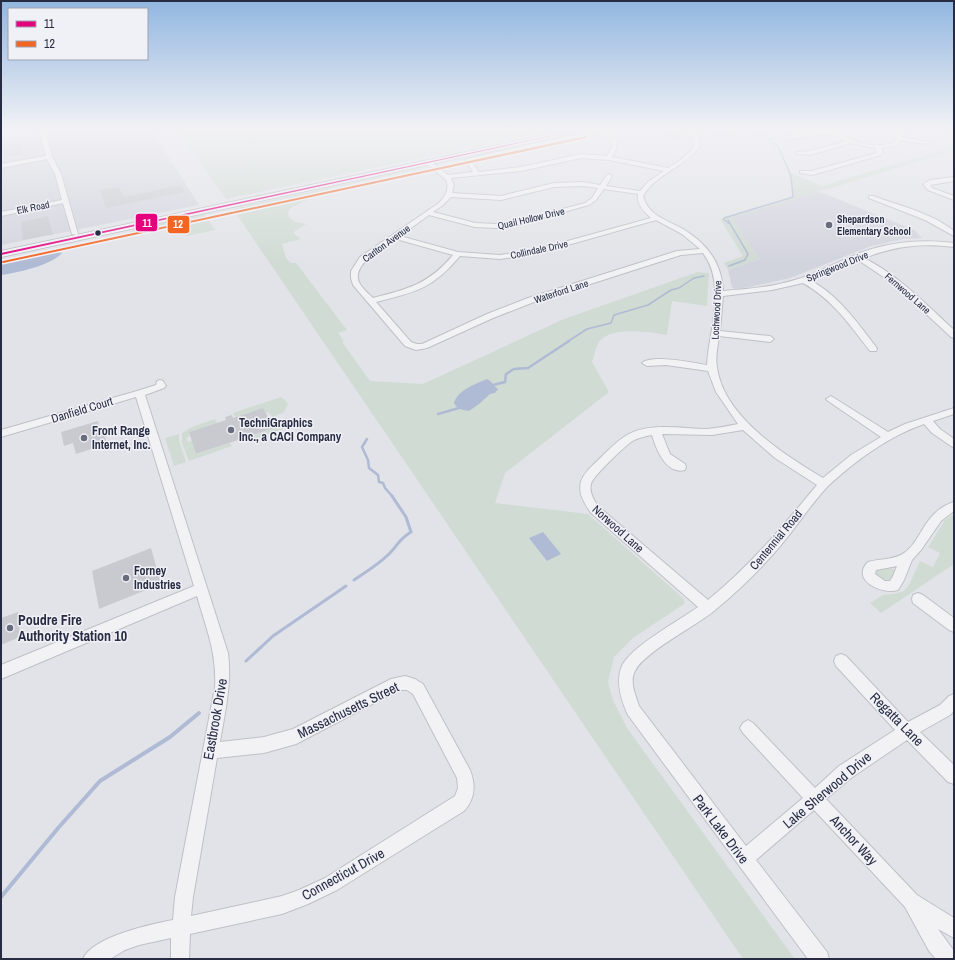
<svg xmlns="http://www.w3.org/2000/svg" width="955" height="960" viewBox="0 0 955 960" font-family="'Archivo Narrow',sans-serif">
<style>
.built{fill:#d2d4dd}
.green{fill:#d0dbd3}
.water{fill:#afbad4}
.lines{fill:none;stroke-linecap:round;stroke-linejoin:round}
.stream-far3{stroke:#afbad4;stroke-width:1.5}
.stream-far2{stroke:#afbad4;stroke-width:2.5}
.stream-far1{stroke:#afbad4;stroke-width:3}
.stream{stroke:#afbad4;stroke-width:4}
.building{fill:#c9cad0}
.street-casing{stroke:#bfc0c6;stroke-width:2}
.primary-casing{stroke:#bec0c6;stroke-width:2}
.street{fill:#f2f2f4;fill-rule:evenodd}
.primary{fill:#f6f6f7;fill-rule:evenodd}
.bus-1-casing{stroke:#f0f1f7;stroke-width:3}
.bus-2-casing{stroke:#f0f1f7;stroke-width:3}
.bus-1{fill:#e5007d;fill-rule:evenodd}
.bus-2{fill:#f26522;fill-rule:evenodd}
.poi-dot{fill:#696c7c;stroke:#f0f1f7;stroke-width:1.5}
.bus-dot{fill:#282c42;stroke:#f0f1f7;stroke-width:1.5}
.labels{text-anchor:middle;stroke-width:3;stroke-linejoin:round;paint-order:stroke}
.far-street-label{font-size:10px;fill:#282c42;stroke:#f0f1f7}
.far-poi-label{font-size:10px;font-weight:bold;fill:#282c42;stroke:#f0f1f7;text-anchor:start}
.street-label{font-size:12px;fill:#282c42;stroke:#f0f1f7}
.poi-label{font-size:12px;font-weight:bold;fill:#282c42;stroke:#f0f1f7;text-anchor:start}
.near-poi-label{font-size:14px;font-weight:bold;fill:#282c42;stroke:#f0f1f7;text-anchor:start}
.near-street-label{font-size:14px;fill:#282c42;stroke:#f0f1f7}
.line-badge{stroke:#f0f1f7;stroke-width:1.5}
.badge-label{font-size:11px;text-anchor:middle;font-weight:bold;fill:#fff}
</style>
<rect width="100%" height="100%" fill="#e2e3e8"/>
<!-- built -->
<path class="built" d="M77 129H151L199 205 1 245V141Z
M818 191 914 230 922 238 903 239 871 246 790 278 750 287 735 289 732 287 728 270 759 259 731 218Z"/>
<!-- green -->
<path class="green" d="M176 129H561L226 199Z
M954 146V151L732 218 759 259 728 270 724 263 743 256 720 219 793 197 788 171 822 186Z
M425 166 430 167 329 189 291 208 288 212C288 221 298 223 306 224L294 232V234L301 239 282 244 286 258 291 263H296L347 330 338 333 344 341 342 342 370 381 423 384 564 319 698 272 709 273 707 306 672 301 667 335C650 332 612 326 600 341 596 346 594 356 592 362L609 392 505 473 495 503 588 514 684 599V604L633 638 614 657 608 682 613 700 627 728 795 959H743L233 209Z
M201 214 206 216 215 230 186 236 183 231H172L165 229 125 236 135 229Z
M281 397 285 400 288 404 284 412 273 417 268 412 266 413 263 408 235 417 233 413Z
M285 418 292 419 299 423 254 439 252 436 273 429 270 422Z
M215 419 217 423 189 432 190 436 186 438 188 442 192 441 197 454 230 443 232 446 189 461 182 443V433L192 427Z
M179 434V441L186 462 174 466 165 438Z
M954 514V564L881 613 870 603 883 595 894 594 904 591 909 585 920 561 933 567 940 553 928 547 945 520Z
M890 567 896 571 889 581 886 582 875 575 876 572 878 570Z"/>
<!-- water -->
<path class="water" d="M54 251 62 253C52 265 17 273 1 275V263Z
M487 379C492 381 493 386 498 389L495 393 490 394 479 404 469 411C462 410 457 409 454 403 458 390 475 384 487 379Z
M543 532 561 554 547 561 529 538Z"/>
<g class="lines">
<!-- stream-far3 -->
<path class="stream-far3" d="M767 139 776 138
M728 220 748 254 745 260 729 266
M730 224 724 220V218L793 197 791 176 778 146 751 129
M567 342 587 329 611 323 614 315 648 305 671 290 679 288 694 278 704 276"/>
<!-- stream-far2 -->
<path class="stream-far2" d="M493 385 505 382 506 374 514 369 528 368 569 341
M438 414 459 408
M367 439 362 447 368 460 369 468 378 475 379 482 383 483 385 488 393 497"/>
<!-- stream-far1 -->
<path class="stream-far1" d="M354 580C366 572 379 564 389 554 399 544 398 540 411 532L406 517 392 496
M246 661 273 636 346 586"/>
<!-- stream -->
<path class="stream" d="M1 897 59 827 100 781 170 737 199 713"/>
</g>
<!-- building -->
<path class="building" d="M711 129H728L736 135 719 136Z
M669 132H680L683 139H671Z
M20 143 23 154 4 157 2 146Z
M181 185 185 192 106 208 100 190 119 187 124 197Z
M48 216 53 235H48L23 240 21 222Z
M263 408 274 428 196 454 189 432 226 420 225 417 232 415 233 418Z
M98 421 100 429 103 428 107 444 76 454 73 443 64 446 61 432Z
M151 548 161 584 99 609 92 571Z
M18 612 20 637 1 645V618Z"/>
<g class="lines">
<!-- street casing -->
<g class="street-casing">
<path id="street" d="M39 129H45L52 157 61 174 78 234 77 235 72 234 63 203 1 216V212L62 200 55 174 47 159 1 168V164L46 156Z
M600 129C617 136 622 141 612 157L668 168 682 159 694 147 693 138 685 129H690L699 138 700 147C684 167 656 174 643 196 648 215 666 220 681 228 706 242 722 263 723 291 748 289 774 287 798 279 818 273 836 263 855 255 887 242 920 239 954 243V247C920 243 896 246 864 258 899 276 926 304 954 330V338L951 337 894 284 858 260 810 280C839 296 857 322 876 347L877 349 876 351H870C850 325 832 299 803 283L772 290 723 296 720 331 770 336 774 339 770 342 719 336C718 346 715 357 717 367 723 416 784 455 823 478L851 455 881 437 828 401 826 399 831 396 888 432 905 424 954 408V414L933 421 940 429 954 439V448L932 433 924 424C889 436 855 461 828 486 811 504 797 526 781 545 761 569 738 591 714 611 696 626 644 652 635 671 629 682 636 696 639 706L746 846 803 798 743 733 740 728 743 723 748 720 753 723 815 788 839 766 895 730 836 666 834 661 836 656 841 654 846 656 908 722 940 705 949 696 954 694V711L950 715 920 732 954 765V784L948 782 907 740 851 778 826 799 917 895 954 918V938L938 929 954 951V959H936L929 951 905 907 814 810 756 860 827 952 829 959H808L628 715C621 700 616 684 621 668 628 648 680 620 698 607L591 513C577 493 575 481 594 464 604 455 613 444 624 437 647 421 681 429 707 429 718 428 728 426 738 424L716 392 708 371 666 365 647 366 642 363C652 354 694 363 707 365 709 330 727 285 703 253L681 255 534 302 493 318 427 348 416 350 405 346 353 285 351 278V271L360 257 439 203C445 196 450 190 446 180L426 163V161H430L448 175 473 172 465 160 466 159ZM599 133C612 140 616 142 607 156L581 154 521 167 479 172 471 161ZM581 158 609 160 664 171 648 182 640 191 606 186 612 176 609 174 607 175 600 185 583 182 554 183 501 196 452 193 454 185 451 178 521 171ZM583 186 598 188 592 198 585 203 510 223 496 224 475 223 433 212 443 205 451 197 501 200 554 187ZM604 189 638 194C636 204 644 212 651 218L535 250 500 255 458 252 400 236 429 215 475 227 496 228 510 227 589 205 596 200ZM656 220 682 234 700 249 677 251 528 298 487 314 422 344H417L411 342 376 302C416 292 432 289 460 256L500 259 536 254ZM396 239 453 255C429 284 408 289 373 298 369 294 363 289 360 284 349 265 383 248 396 239ZM743 430 775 458 817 485C783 526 750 566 708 600L599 507C594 501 589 493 591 484 592 477 624 447 631 442 637 438 645 436 652 435 656 449 666 475 685 470L686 467 685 464 670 454 662 434 712 435Z
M834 129H838L839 132C853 143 874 149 893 143L901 129H906L901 137 929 142 926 144 900 140 897 145 881 148 883 152 881 155 812 175 800 173V171H812L877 153 875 148 851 143 810 155 797 154V152L810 151 846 141C842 139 837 134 833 134 819 132 791 143 780 137L818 130H833Z
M949 129H954V131H951Z
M954 177V181L930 185 932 188 954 196V200L928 190 923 184 930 180Z
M869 196H873C900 206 932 213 954 231V236L925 220 869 198Z
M160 380 163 381 166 386 164 388 145 395 228 653C232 683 225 712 220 742L264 737 293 729 391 679 405 676 415 679 423 684 470 770C476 785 475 799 464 811L337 890 308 904 282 914 190 934 189 959H171V938L139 945 125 950 110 959H83C92 937 151 924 173 920L175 897 215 687C217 653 206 628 197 596L1 679V665L194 586 136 397 1 437V430L137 391 156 385 157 381ZM399 690H407L413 694 457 778 458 788 455 796 325 878 299 890 282 896 191 916 193 897 217 758 264 753 296 744Z
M954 502V511L941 521 921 550 912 560 904 580 898 590C882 595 850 580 868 562 878 559 891 560 901 555 922 544 922 512 954 502ZM897 566 893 576 890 581H885L875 574 876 570Z
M918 593 923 595 954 618V632L949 630 913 603 912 599 913 595Z"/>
</g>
<!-- primary casing -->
<g class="primary-casing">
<path id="primary" d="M574 129H588L584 131 1 257V251Z"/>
</g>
<!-- street -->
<use href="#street" class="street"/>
<!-- primary -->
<use href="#primary" class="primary"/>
<!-- bus-1 casing -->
<g class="bus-1-casing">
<path id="bus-1" d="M582 129H585L1 255V253Z"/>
</g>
<!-- bus-2 casing -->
<g class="bus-2-casing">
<path id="bus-2" d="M586 136 587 138 3 263 1 262 3 261Z"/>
</g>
<!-- bus-1 -->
<use href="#bus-1" class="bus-1"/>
<!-- bus-2 -->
<use href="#bus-2" class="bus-2"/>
</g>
<!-- sky -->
<linearGradient id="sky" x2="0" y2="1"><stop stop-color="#91b6e0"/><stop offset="0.49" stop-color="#f2f2f5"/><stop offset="1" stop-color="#f2f2f5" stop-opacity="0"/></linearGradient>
<rect width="955" height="263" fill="url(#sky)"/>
<!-- markers -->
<g class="poi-dot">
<circle cx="829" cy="225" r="4"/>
<circle cx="231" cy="430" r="4"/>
<circle cx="84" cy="438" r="4"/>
<circle cx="126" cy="578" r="4"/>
<circle cx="10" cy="628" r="4"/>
</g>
<circle class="bus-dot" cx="98" cy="233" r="3.5"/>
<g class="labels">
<!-- far-street labels -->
<g class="far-street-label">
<text transform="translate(33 207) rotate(-11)" y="4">Elk Road</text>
<text transform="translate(531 218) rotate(-13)" y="4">Quail Hollow Drive</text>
<text transform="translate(386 243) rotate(-36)" y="4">Carlton Avenue</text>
<text transform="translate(539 249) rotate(-12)" y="4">Collindale Drive</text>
<text transform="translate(837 266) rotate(-22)" y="4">Springwood Drive</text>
<text transform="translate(561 291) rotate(-18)" y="4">Waterford Lane</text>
<text transform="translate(908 293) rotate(41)" y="4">Fernwood Lane</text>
<text transform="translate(716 310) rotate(-87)" y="4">Lochwood Drive</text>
</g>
<!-- far-poi labels -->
<g class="far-poi-label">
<text x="837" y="223">Shepardson<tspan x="837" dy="12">Elementary School</tspan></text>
</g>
<!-- street labels -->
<g class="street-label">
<text transform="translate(82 410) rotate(-17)" y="4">Danfield Court</text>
<text transform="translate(618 529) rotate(42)" y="4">Norwood Lane</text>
<text transform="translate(776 540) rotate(-50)" y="4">Centennial Road</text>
</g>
<!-- poi labels -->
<g class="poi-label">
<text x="239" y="427">TechniGraphics<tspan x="239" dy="14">Inc., a CACI Company</tspan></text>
<text x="92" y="435">Front Range<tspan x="92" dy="14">Internet, Inc.</tspan></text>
<text x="134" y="575">Forney<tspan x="134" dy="14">Industries</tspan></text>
</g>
<!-- near-poi labels -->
<g class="near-poi-label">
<text x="18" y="625">Poudre Fire<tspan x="18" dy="16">Authority Station 10</tspan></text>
</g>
<!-- near-street labels -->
<g class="near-street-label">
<text transform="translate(348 710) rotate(-26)" y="5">Massachusetts Street</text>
<text transform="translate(215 719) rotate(-80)" y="5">Eastbrook Drive</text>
<text transform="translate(897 719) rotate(45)" y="5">Regatta Lane</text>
<text transform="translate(827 790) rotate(-40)" y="5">Lake Sherwood Drive</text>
<text transform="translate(721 829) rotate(53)" y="5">Park Lake Drive</text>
<text transform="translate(854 840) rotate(47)" y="5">Anchor Way</text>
<text transform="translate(343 874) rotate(-29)" y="5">Connecticut Drive</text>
</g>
</g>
<g class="line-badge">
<rect x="135" y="213" width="23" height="19" rx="4" fill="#e5007d"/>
<rect x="167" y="215" width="23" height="19" rx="4" fill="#f26522"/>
</g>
<g class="badge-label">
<text x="147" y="227">11</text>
<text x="178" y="228">12</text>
</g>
<!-- border -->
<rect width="955" height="960" fill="none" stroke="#282c42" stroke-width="4"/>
<!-- legend -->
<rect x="8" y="8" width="140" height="52" fill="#f0f1f7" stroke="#a0a2af"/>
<rect x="16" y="21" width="20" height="6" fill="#e5007d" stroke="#a0a2af"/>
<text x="44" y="28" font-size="12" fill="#282c42">11</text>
<rect x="16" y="41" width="20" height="6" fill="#f26522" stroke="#a0a2af"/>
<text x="44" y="48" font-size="12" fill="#282c42">12</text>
</svg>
